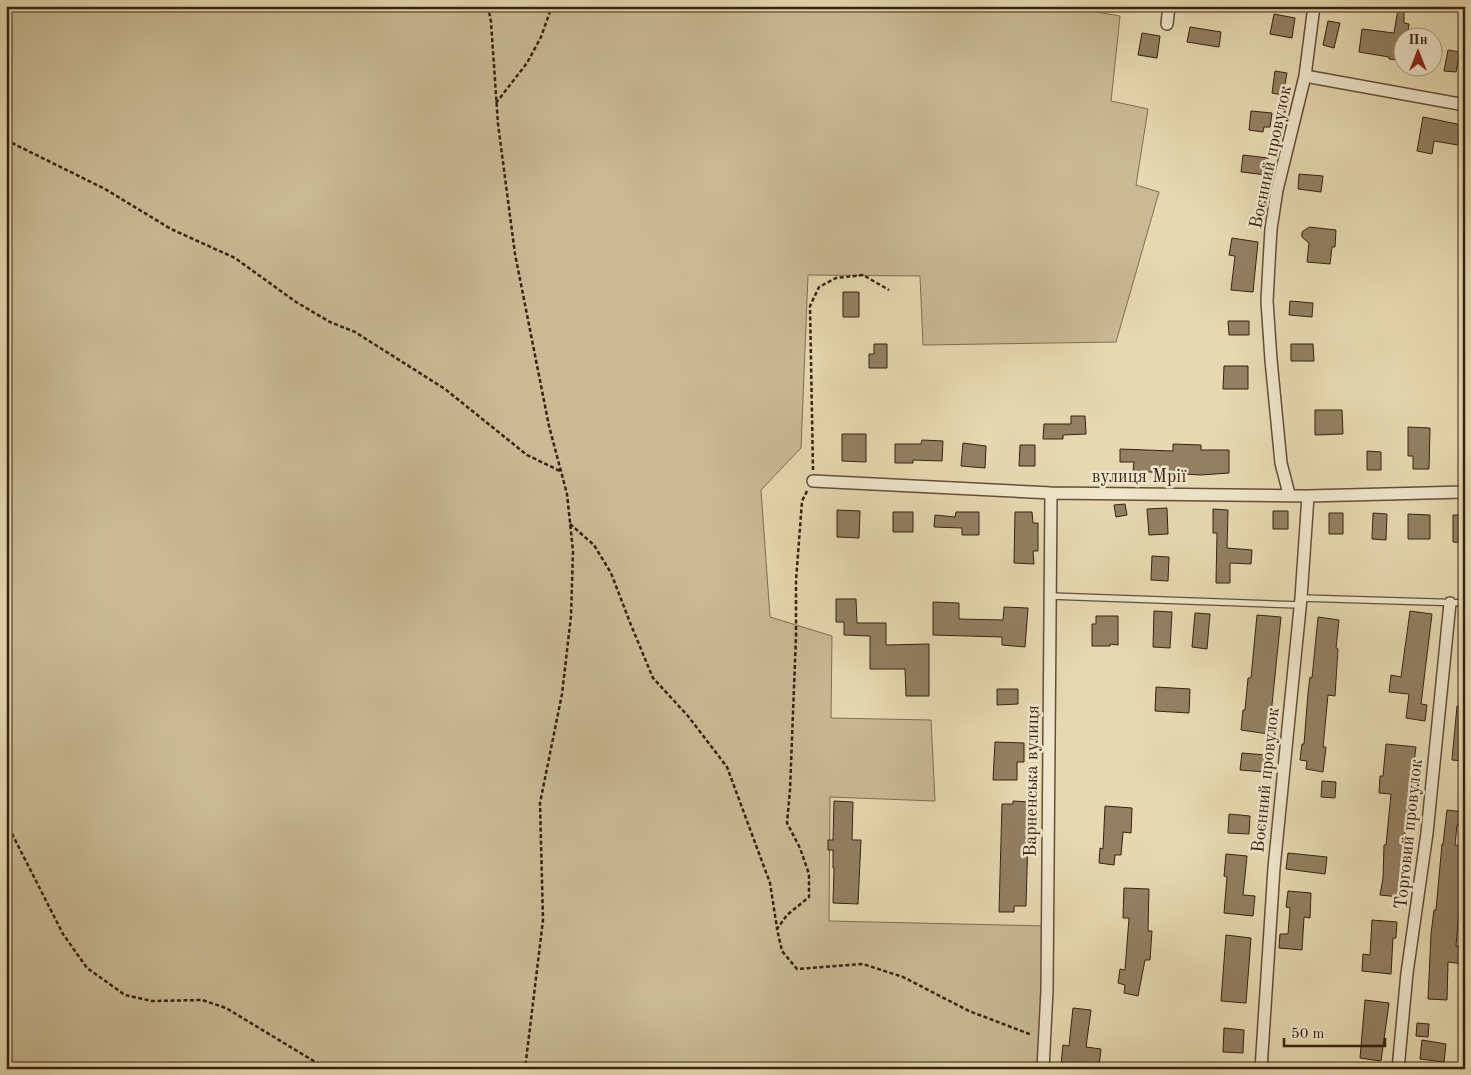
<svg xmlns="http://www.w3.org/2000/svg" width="1471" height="1075" viewBox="0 0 1471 1075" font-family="'Old Standard TT',serif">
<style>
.green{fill:#c9ba95;stroke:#816d52}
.building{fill:#938063;stroke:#39200f}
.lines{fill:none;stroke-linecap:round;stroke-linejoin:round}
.service-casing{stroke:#644e38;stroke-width:8}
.minor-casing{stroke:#644e38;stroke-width:14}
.path{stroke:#39200f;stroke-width:2.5;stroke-dasharray:4 2.5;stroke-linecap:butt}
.service{stroke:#efe6cc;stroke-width:5.5}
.minor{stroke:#efe6cc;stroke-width:11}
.labels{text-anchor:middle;stroke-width:5;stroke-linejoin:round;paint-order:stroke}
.street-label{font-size:18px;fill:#39200f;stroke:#efe6cc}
</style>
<rect width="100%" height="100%" fill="#e6d9b1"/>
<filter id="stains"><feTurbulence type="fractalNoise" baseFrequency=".004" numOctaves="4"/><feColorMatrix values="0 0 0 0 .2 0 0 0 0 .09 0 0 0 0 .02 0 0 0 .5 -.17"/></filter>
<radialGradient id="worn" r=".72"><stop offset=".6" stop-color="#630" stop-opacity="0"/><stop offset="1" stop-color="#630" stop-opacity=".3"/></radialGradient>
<!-- green -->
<path class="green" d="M6 6H1062L1120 16 1111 101 1148 109 1136 185 1159 192 1116 342 923 345 920 276 808 275 801 448 761 490 770 617 832 636 831 718 931 720 935 801 830 797 829 921 1047 926 1043 1069H6Z"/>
<!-- building -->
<path class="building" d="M1398 9 1404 10V23L1409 24 1407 38H1404V61L1389 59V57L1359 52 1362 29 1394 33Z
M1274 14 1295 18 1292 38 1270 34Z
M1328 21 1340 23 1334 48 1323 45Z
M1190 27 1221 32 1219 47 1187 42Z
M1142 33 1160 36 1157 58 1138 55Z
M1448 50 1460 52 1456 72 1444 71Z
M1275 71 1287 73 1283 95 1272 93Z
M1251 111 1272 113 1270 127H1264L1263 132 1249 130Z
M1423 117 1462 125 1458 145 1434 141 1432 154 1417 151Z
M1243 155 1268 158 1267 175 1241 172Z
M1299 174 1323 176 1321 192 1298 189Z
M1309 227 1336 230 1335 247H1332L1330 264 1307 262 1309 243 1302 237V232Z
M1232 238 1258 242 1253 292 1231 290 1235 256 1229 255Z
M843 292H859V317H843Z
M1290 301 1313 303 1312 317 1289 315Z
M1228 321H1249V335H1229Z
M874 344H887V368H869V354H874Z
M1291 344H1313L1314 361H1291Z
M1224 366H1248V389H1223Z
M1315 410H1342L1343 434 1315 435Z
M1071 416H1085L1086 434 1063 435V439H1043L1044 424H1071Z
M1408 427 1430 428 1429 469H1413V456H1408Z
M842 434H866V462L842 461Z
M922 440 943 441 942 461 913 460V463H895V444H921Z
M963 443 986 446 985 468 961 466Z
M1173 444 1201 445V450H1229V473L1201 475 1133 471 1134 462H1120V449L1173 451Z
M1020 445H1035V466H1019Z
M1367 451 1381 452V470H1367Z
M1125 504 1127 515 1116 517 1114 505Z
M1167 508 1168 534 1149 535 1147 509Z
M1213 509 1228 510 1227 548 1252 550 1251 564 1230 563V583H1216L1217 533H1213Z
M837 510 860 511 859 538 837 537Z
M1273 511H1288V529H1273Z
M893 512H913V532H893Z
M956 512H979V535H962V528L934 527 935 515 955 517Z
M1015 512H1032L1033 523H1038V551H1033L1034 564 1014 563Z
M1329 513H1343V534H1329Z
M1373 513 1387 514 1386 540 1372 539Z
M1408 514 1430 515V539H1408Z
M1453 515H1465V543L1453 542Z
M1152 556 1169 557 1168 581 1151 580Z
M836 599H856L857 623H886V645L929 644V696H906L905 669H870V636L844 635V622H836Z
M933 602 959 603V619L1003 620 1004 607 1028 608 1025 647 1002 645V637L933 635Z
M1154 611 1172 612 1170 648 1153 647Z
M1410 611 1432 614 1421 704 1427 705 1425 721 1406 718 1409 694 1389 692 1391 675 1401 677Z
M1195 613 1210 614 1207 649 1192 647Z
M1257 615 1281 617 1269 734 1241 730 1243 710H1245L1248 678H1251Z
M1096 616H1118V645L1110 644V646H1092V624H1096Z
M1318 617 1339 620 1336 648 1338 649 1335 696 1328 695 1323 747H1326L1323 772 1306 769 1307 761 1300 760 1302 744H1304L1308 693 1310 677 1312 678Z
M1156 687 1190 689 1189 713 1155 711Z
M997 689H1018V704L997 705Z
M1457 706 1465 707V761L1452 760Z
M995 742 1024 743V762H1017V780H993Z
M1386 744 1416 747 1414 762 1413 761 1411 795H1410L1405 829 1404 867 1400 897 1380 895 1383 878 1384 845H1386L1391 794 1379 793 1380 776H1383Z
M1242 753 1266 755 1265 772 1240 770Z
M1322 781 1336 782 1335 798 1321 797Z
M834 801 853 802 852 840H861L858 904 833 903 834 868H833V850H828V840H833Z
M1013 801 1029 802 1026 906H1014V912H999L1002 804H1013Z
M1105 806 1132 808 1131 833 1123 832 1121 855H1115L1114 865 1099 863 1100 848 1103 849Z
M1447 810 1464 812 1463 826 1457 825 1455 845 1465 846 1456 946 1465 947V964L1448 962 1447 1000 1428 999 1431 934 1434 910H1436L1442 844H1443Z
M1229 814 1250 816 1249 834 1228 833Z
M1288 853 1327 857 1325 874 1286 869Z
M1226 854 1247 856 1243 895 1255 896 1253 916 1224 913 1227 877 1224 876Z
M1124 888 1149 889 1148 931H1152L1150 960H1145L1138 996 1124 993 1125 985 1118 983 1120 969 1125 970 1129 918H1123Z
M1288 891 1311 893 1310 918 1304 917 1302 950 1279 948 1280 934H1288L1290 908 1286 907Z
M1372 920 1397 922 1396 938H1393L1391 974 1362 971 1363 954 1370 955Z
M1226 935 1251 938 1246 1003 1221 1001Z
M1365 1000 1389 1003 1381 1061 1360 1058Z
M1073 1008 1091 1010 1086 1047 1101 1049 1099 1067 1061 1064 1063 1045 1069 1046Z
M1417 1023 1429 1024 1428 1037 1416 1036Z
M1224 1028 1244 1030 1243 1053 1223 1052Z
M1422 1040 1446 1044 1444 1062 1420 1059Z"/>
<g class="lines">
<!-- service casing -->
<g class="service-casing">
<path id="service" d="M1050 596 1300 605
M1301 598 1465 603"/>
</g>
<!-- minor casing -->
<g class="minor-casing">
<path id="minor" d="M1167 24 1169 6
M1305 76 1465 105
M813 481 1051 493 1308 496 1465 492
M1289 494 1281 463 1271 360 1267 301 1269 263 1271 229 1277 190 1305 76 1314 6
M1043 1069 1047 990 1051 493
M1261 1069 1274 868 1301 598 1308 496
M1398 1069 1407 973 1427 833 1450 603"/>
</g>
<!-- path -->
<path class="path" d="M488 6 491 22 498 124 515 254 549 426 567 494 573 551 571 616 562 694 540 803 543 920 525 1069
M496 103 527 63 541 37 552 6
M6 140 105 189 171 229 235 258 296 302 330 322 355 332 445 389 527 455 560 471
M813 470 810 306 819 287 836 278 863 275 889 290
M807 491 802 501 796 581V636L790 790 787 823 800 848 809 874V897L787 915 777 929 782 951 797 969 863 964 903 977 969 1011 1032 1035
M570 524 594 545 611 573 631 625 653 678 688 716 727 767 770 883 777 928
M6 822 63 934 87 968 125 995 152 1001 202 1000 226 1008 327 1069"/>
<!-- service -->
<use href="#service" class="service"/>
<!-- minor -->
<use href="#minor" class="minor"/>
</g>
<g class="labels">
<!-- street labels -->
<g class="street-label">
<text transform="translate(1270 157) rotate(-78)" y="6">Воєнний провулок</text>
<text x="1139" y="482">вулиця Мрії</text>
<text transform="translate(1265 780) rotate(-84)" y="6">Воєнний провулок</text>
<text transform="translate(1031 781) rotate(-89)" y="6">Варненська вулиця</text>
<text transform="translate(1408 834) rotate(-84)" y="6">Торговий провулок</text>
</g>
</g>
<!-- margin -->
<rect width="1471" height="1075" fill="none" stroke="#e6d9b1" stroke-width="25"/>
<rect x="8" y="8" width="1456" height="1060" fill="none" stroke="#39200f" stroke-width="2.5"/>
<rect x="12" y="12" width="1446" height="1050" fill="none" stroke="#39200f"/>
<!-- north arrow -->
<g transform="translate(1418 52)"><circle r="24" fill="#efe6cc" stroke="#a69780"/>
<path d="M0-4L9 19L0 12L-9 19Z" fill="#8f2418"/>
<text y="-8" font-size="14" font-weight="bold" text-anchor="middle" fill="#39200f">Пн</text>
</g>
<!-- scale -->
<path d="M1284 1038v8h101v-8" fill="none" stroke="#39200f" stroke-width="2.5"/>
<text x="1291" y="1038" font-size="15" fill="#39200f" stroke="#efe6cc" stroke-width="4" paint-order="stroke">50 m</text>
<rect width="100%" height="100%" filter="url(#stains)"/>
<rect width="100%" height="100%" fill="url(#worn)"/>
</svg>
